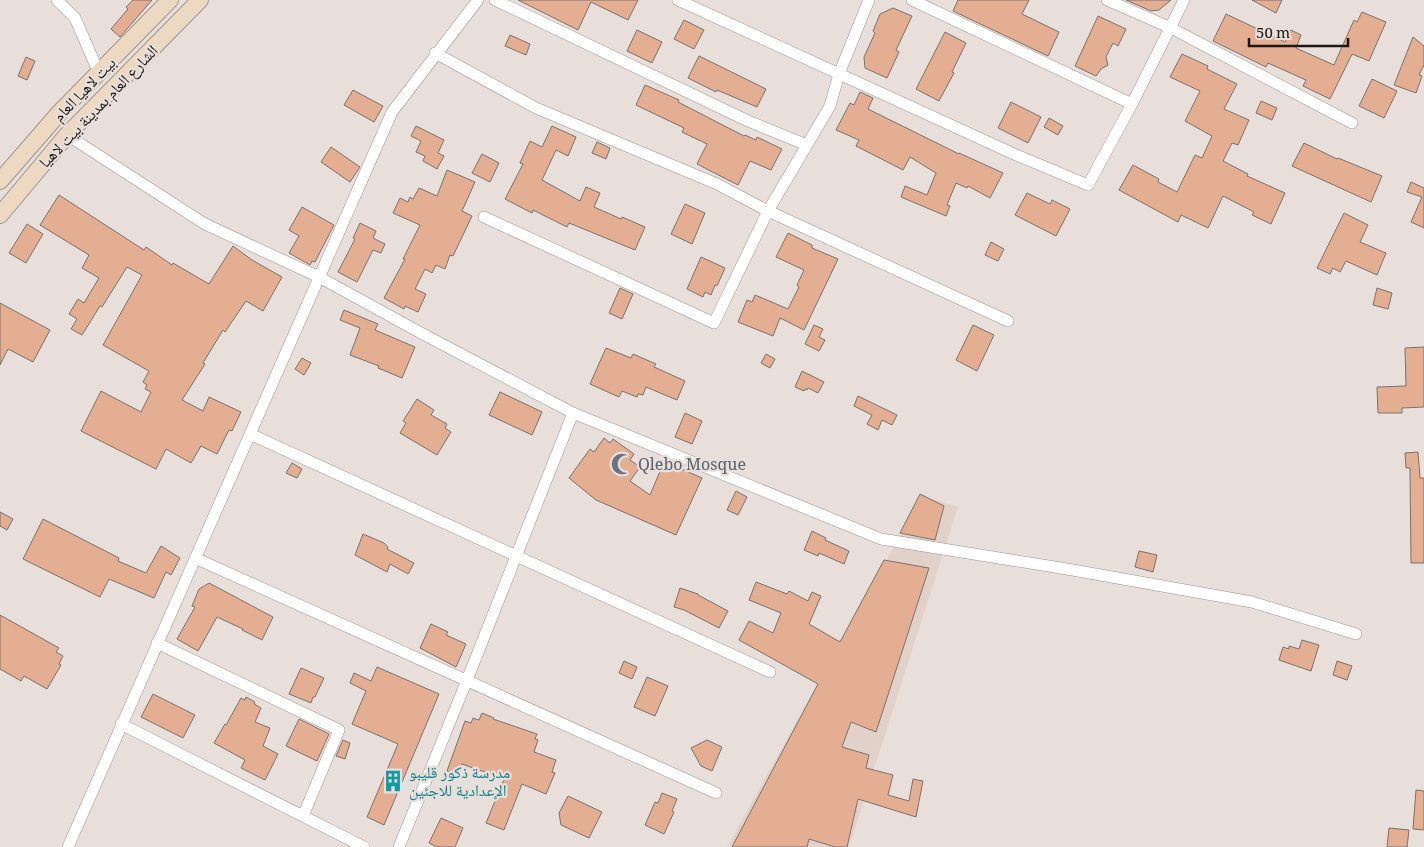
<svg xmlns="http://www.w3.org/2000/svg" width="1424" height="847" viewBox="0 0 1424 847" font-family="Georgia,'Noto Naskh Arabic',serif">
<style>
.built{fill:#e2d1c9}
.building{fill:#e3ae92;stroke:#7a726e}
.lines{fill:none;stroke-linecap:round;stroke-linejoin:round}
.street-casing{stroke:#9d9591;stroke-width:12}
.secondary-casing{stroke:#9d9591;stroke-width:18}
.street{stroke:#fff;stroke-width:11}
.secondary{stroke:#edd8c1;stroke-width:16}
.labels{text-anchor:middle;stroke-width:4.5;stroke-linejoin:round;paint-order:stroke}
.street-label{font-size:16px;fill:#1b1816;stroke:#e8dfda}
.worship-label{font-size:16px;fill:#5b616d;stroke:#e8dfda;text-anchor:start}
.culture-label{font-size:16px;fill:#0d838f;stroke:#e8dfda;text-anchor:start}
</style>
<rect width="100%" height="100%" fill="#e8dfda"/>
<!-- built -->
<path class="built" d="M922 496 958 507 849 847H727Z"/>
<!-- building -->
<path class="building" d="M133 0H152L120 37 111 29 128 9 126 7Z
M518 0H638L628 20 591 2 578 30Z
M958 0H1029L1022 14 1059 32 1048 56 953 11Z
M1126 0H1171L1159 10 1151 11Z
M1252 0H1282L1276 13Z
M893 8 912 16 896 50 899 52 887 78 865 68 864 57 875 33 873 31 880 14Z
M1362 12 1386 22 1369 61 1352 54 1330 99 1303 86 1306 80 1268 63 1266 67 1213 41 1226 14 1285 42 1291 30 1301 35 1296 48 1334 65 1354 20 1357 22Z
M1098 16 1126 29 1118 46 1113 43 1106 57 1108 65 1101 69 1096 76 1075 66Z
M684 20 704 30 694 49 674 39Z
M637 30 662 42 652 63 627 51Z
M945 32 966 43 952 72 954 73 939 101 916 89Z
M510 35 530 44 526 55 505 46Z
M1413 37 1424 46V65L1419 75 1422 76 1416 93 1394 85Z
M1182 54 1208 66 1207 69 1237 84 1224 109 1249 120 1238 145 1232 143 1223 161 1248 174 1247 176 1285 193 1271 224 1252 215 1254 212 1223 196 1208 228 1181 215 1178 222 1119 190 1133 165 1159 179 1158 182 1177 192 1195 155 1202 158 1212 136 1185 121 1200 91 1170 77Z
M699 56 766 89 757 107 717 90 716 92 688 78Z
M26 57 35 61 27 80 18 76Z
M1372 79 1397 91 1384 118 1359 106Z
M645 85 679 100 678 102 744 136 745 135 756 140 757 137 782 149 771 170 750 161 738 185 697 164 707 144 682 132 684 128 636 105Z
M353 90 383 106 374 122 344 105Z
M860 92 873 98 868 109 959 154V153L1003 173 990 198 968 186 967 188 956 183 947 205 950 206 946 216 901 197 905 186 927 195 936 173 910 157 903 170 856 146 859 140 836 130 850 103 854 105Z
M1261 101 1277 108 1272 120 1256 113Z
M1011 102 1041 117 1028 143 998 128Z
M1049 118 1063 126 1058 135 1044 127Z
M416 126 444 140 438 153 444 156 437 169 423 161 425 156 416 152 421 141 411 136Z
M552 126 576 137 568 156 556 150 542 180 580 201 586 187 600 193 594 207 621 219 622 217 645 227 635 250 569 223 567 227 533 210 532 213 505 199 523 164 520 163 530 141 542 147Z
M597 142 610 148 606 159 592 153Z
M1304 143 1337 159 1338 158 1382 176 1371 202 1292 166Z
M331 147 360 167 350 182 321 162Z
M482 154 499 163 490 182 472 173Z
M447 170 475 182 462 211 472 216 453 256 450 255 445 269 436 265 432 273 425 269 415 289 426 294 418 312 405 306 404 309 384 298 405 259H403L420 225 393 213 400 198 408 202 410 197 413 199 419 188 437 196Z
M1411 182 1424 188V228L1411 222 1422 197 1407 192Z
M1027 193 1050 204 1052 200 1070 209 1056 236 1015 215Z
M59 195 144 250 146 247 172 265 173 263 209 284 233 246 252 260 282 277 263 311 246 301 225 332 223 330 203 363 205 364 182 400 203 411 209 397 241 412 232 431 229 430 217 454 201 446 191 463 166 449 156 469 81 431 101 391 141 412 151 392 145 389 147 385 143 382 149 371 103 345 142 275 127 267 102 307 100 306 82 335 71 329 77 319 69 314 78 299 84 303 99 278 82 268 89 255 40 225Z
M685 204 705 213 692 244 671 234Z
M302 207 334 225 315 262 312 261 310 265 289 253 299 236 289 230Z
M1344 213 1368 225 1360 242 1386 253 1377 275 1346 261 1340 272 1333 268 1330 274 1317 268Z
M360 223 376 231 373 238 385 244 381 253 373 250 357 282 338 272 355 239 353 238Z
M27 224 43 234 26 263 9 253Z
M788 233 812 245V248L838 259 804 330 780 318 773 336 738 322 747 300 752 302 755 295 788 309 799 287 797 285 804 270 776 257Z
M991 242 1004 249 998 261 985 255Z
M701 257 725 268 717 286 715 285 711 295 705 292 703 297 687 289Z
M620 288 633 294 622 319 609 313Z
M1377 288 1392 293 1388 309 1373 305Z
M0 303 50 330 33 362 8 349 0 365Z
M344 310 378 324 375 330 415 347 402 378 378 368 379 366 350 355 360 328 340 320Z
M814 325 823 329 819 337 825 340 819 351 805 344Z
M973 325 994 335 977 371 956 360Z
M1424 347V407L1402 408V413H1378L1377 387 1406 386 1405 348Z
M606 348 631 358 633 354 656 364 654 367 685 381 677 400 646 387 643 395 638 394 637 397 622 391 619 397 590 384Z
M766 354 775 359 770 368 761 363Z
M302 358 311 363 304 375 295 369Z
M802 371 824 382 818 393 808 388 807 390 805 389 804 391 795 387Z
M500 392 542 412 532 435 489 415Z
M858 396 897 415 892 425 882 420 878 430 867 424 872 415 854 406Z
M417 399 434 410 431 415 447 424 445 428 451 432 437 455 400 433 406 423 403 421Z
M685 413 702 421 692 444 675 437Z
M604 438 610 443 613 439 634 454 630 460 640 467 630 481 650 495 661 469H667L670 464 702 478 676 535 596 500 569 478 590 449 594 452Z
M1418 452 1420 478H1424V563H1411L1410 468H1406L1405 453Z
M292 463 302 469 297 478 286 473Z
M736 491 747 497 738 515 727 510Z
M920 494 944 506 935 540 900 533Z
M0 512 13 519 7 530 0 526Z
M43 519 119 558 118 561 146 573 161 546 180 558 171 575 166 572 154 598 109 579 100 597 23 559Z
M812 531 826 538 825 540 849 551 844 564 819 553 818 556 804 550Z
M363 534 384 543 388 547 387 549 414 563 408 574 390 564 387 572 355 555Z
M1139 551 1157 555 1153 572 1135 567Z
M884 560 929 568 876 732 851 722 842 747 869 755 866 768 893 775 888 795 909 801 913 779 923 781 916 817 858 799 847 847H835L809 839 807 847H732L818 684 739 640 749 621 773 633 781 613 749 600 756 582 787 594 789 591 808 601 812 592 821 596 809 624 840 642Z
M209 583 273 617 262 640 242 630 243 629 217 617 198 651 177 639 195 607 192 606 199 589Z
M680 588 698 594V595L728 611 719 628 684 610 674 607Z
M0 615 59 648 56 652 63 656 59 664 61 665 47 689 24 676 21 681 0 669Z
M431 624 448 632 446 635 466 644 456 667 420 648Z
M1302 640 1319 645 1311 671 1279 660 1283 647 1289 649V646L1299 649Z
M624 661 637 667 632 679 619 673Z
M1337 661 1352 666 1347 680 1333 675Z
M377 667 439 694 384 825 367 817 398 744 352 724 366 691 350 683 354 673 371 681Z
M301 668 324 678 315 697H313L311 703 289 694Z
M647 677 668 686 655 716 634 707Z
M153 694 195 715 183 738 141 717Z
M246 697 255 702 254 704 261 708 255 722 270 728 263 746 278 754 265 780 241 768 245 760 214 743 225 724 226 725 241 698 245 700Z
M482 713 494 718 493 719 537 734 535 739 538 740 534 752 556 760 552 772 555 773 546 794 522 784 504 830 486 823 504 779 462 764 458 775 447 771 465 721 471 723 473 718 479 720Z
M299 719 329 734 317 761 286 746Z
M343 740 350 743 345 759 336 756Z
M707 740 722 747 712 771 701 766 691 748Z
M1416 790 1424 791V830L1413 829Z
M662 793 677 799 672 811 674 812 664 834 645 825 655 802 658 803Z
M568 796 602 812 589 838 561 825 559 813Z
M441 818 463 828 455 847H437L429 843Z
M1389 828 1409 830 1407 847H1387Z"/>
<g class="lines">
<!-- street casing -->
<g class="street-casing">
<path id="street" d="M57 0 75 18 99 73
M495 0 748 121 807 145
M678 0 1014 154 1088 185 1132 104 1184 0
M912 0 1132 104
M1107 0 1171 28 1352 123
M435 53 536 108 717 184 768 211 1008 321
M67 135 205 224 319 277 421 333 573 413 881 539 1067 569 1252 602 1356 634
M484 217 714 323 768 211 830 106 839 74 869 0
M250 434 770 672
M195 558 716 793
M157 643 339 730 303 816
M121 724 364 847
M68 847 392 112 478 0
M399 847 467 680 573 413"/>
</g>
<!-- secondary casing -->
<g class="secondary-casing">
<path id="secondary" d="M0 181 60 112 170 0
M0 215 67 135 200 0"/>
</g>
<!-- street -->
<use href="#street" class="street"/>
<!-- secondary -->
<use href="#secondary" class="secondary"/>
</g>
<!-- icons -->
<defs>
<g id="mosque-bare" transform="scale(1.725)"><path d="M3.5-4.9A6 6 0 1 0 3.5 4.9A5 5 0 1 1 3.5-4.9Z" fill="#6b7280" stroke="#e8dfda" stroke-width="2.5" paint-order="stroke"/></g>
<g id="building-bare" transform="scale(1.725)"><path d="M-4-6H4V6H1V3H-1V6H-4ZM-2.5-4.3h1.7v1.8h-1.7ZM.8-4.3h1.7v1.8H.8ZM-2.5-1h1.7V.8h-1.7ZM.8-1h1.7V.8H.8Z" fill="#0f9aa8" stroke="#e8dfda" stroke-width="2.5" paint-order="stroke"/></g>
</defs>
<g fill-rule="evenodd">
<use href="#mosque-bare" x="622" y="464"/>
<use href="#building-bare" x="393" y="781"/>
</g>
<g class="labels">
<!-- street labels -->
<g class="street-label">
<text transform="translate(84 89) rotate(-46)" y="6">بيت لاهيا العام</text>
<text transform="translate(98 106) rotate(-46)" y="6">الشارع العام بمدينة بيت لاهيا</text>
</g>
<!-- worship labels -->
<g class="worship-label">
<text x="638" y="470">Qlebo Mosque</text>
</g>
<!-- culture labels -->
<g class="culture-label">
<text x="409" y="778">مدرسة ذكور قليبو<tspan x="409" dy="18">الإعدادية للاجئين</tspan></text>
</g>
</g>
<!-- scale -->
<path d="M1249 38v8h99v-8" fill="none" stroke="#1b1816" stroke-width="2.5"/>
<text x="1256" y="38" font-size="15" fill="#1b1816" stroke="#e8dfda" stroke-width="4" paint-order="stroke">50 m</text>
</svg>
